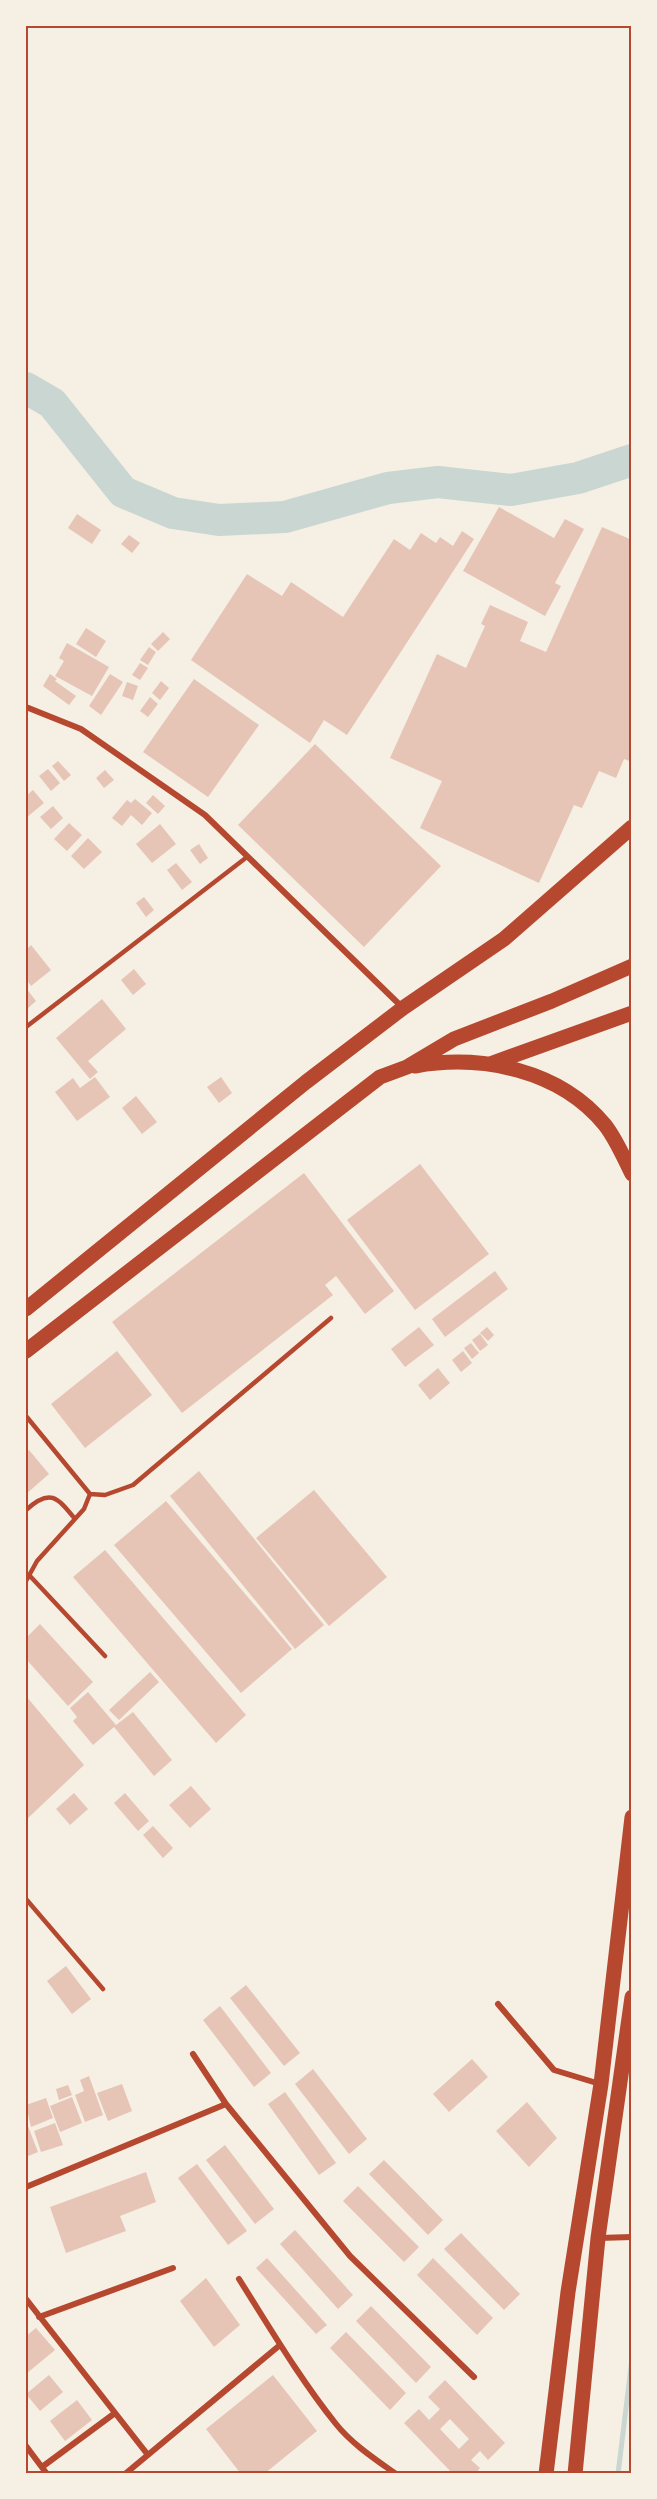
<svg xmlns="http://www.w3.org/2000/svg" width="657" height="2499" viewBox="0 0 657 2499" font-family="'Archivo Narrow',sans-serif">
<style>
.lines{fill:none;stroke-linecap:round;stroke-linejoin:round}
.stream{stroke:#c9d6d2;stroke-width:5}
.river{stroke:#c9d6d2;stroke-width:32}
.building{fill:#e6c5b7;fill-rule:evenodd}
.service{stroke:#b5482f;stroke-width:4.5}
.minor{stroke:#b5482f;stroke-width:6}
.trunk{stroke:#b5482f;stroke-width:15}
.neatline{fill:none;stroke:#b5482f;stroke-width:2}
</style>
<rect width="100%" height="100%" fill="#f6efe4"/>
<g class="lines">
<!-- stream -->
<path class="stream" d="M618 2474 632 2359"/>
<!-- river -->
<path class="river" d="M26 388 52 403 123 492 173 513 219 520 285 517 388 488 438 482 511 490 578 478 632 460"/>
</g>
<!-- building -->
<path class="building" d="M499 507 554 538 565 519 584 529 555 583 561 586 545 616 463 571Z
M77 514 101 530 92 544 68 528Z
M602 527 632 540V762L624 759 616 778 599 771 582 808 574 805 539 883 420 828 442 781 390 758 437 654 466 668 485 626 481 624 490 605 528 622 520 641 546 652Z
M462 531 474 539 347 735 324 720 310 743 191 660 247 574 282 596 291 582 343 617 394 539 410 550 421 533 436 543 440 537 453 546Z
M129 535 140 543 132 553 121 544Z
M86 628 106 641 96 657 76 644Z
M163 632 170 639 158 651 151 644Z
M67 643 109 667 92 696 55 676 64 661 59 658Z
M149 647 156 652 148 665 140 660Z
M140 663 148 668 140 680 132 675Z
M50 674 57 679 55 681 76 696 69 705 43 686Z
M110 674 123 682 101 715 89 706Z
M194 679 259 725 208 797 143 752Z
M161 681 169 688 160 700 152 693Z
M127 682 138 686 133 700 122 696Z
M150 697 158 704 148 717 140 711Z
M315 744 441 866 364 947 238 825Z
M58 761 71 775 64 781 52 766Z
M48 769 60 783 51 791 39 776Z
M105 770 114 780 104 788 96 778Z
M33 790 44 803 26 818V796Z
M153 795 165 806 158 814 146 803Z
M135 799 152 813 142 825 131 815 122 826 112 818 127 800 131 803Z
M53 806 63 818 51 829 40 817Z
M69 823 82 835 67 851 54 839Z
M160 824 176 844 152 863 136 844Z
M88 838 102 852 84 869 71 856Z
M199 844 208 858 200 864 190 850Z
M176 863 192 882 182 890 167 870Z
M144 897 154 910 146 917 136 903Z
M31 945 51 970 31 986 26 979V950Z
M134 969 146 984 133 995 121 980Z
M26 988 36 1001 26 1010Z
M102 999 126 1029 88 1061 98 1072 90 1079 56 1038Z
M95 1077 110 1097 77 1121 55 1092 73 1078 80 1088Z
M221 1077 232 1093 219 1103 207 1087Z
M136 1096 157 1122 142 1134 122 1108Z
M420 1164 489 1254 415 1310 347 1220Z
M304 1173 394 1291 365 1314 336 1276 325 1285 333 1295 182 1413 112 1322Z
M495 1271 508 1289 445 1337 432 1319Z
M419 1327 434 1345 405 1367 391 1349Z
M487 1327 494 1335 488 1341 480 1333Z
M480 1334 488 1345 480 1351 472 1340Z
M471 1343 479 1353 472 1359 464 1348Z
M117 1351 152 1395 85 1448 51 1404Z
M463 1351 472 1363 461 1372 452 1360Z
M438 1368 450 1383 430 1400 418 1385Z
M29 1450 49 1474 26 1494V1452Z
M199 1471 324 1625 295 1649 170 1496Z
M314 1490 387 1577 329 1626 256 1538Z
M166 1501 292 1649 241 1693 114 1545Z
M105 1550 246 1715 216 1743 73 1577Z
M40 1624 93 1682 68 1706 26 1659V1638Z
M150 1672 159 1682 119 1720 109 1710Z
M88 1692 116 1725 133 1712 172 1760 154 1776 114 1727 93 1745 73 1721 77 1717 70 1708Z
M26 1696 84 1765 26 1820Z
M191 1786 211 1809 190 1828 169 1805Z
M74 1793 88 1809 70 1825 56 1809Z
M125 1793 149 1821 138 1831 114 1803Z
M153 1826 173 1848 163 1858 143 1835Z
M66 1966 91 1999 72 2014 47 1981Z
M246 1985 300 2053 284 2066 230 1998Z
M220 2006 271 2073 254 2087 203 2020Z
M472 2059 488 2077 449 2112 433 2094Z
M313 2069 367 2139 349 2154 295 2084Z
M89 2076 103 2115 85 2122 75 2095 84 2091 80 2080Z
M122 2084 132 2111 108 2121 97 2093Z
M68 2085 72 2095 59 2100 56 2089Z
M285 2092 336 2163 319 2175 268 2104Z
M72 2097 82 2123 60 2132 50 2106Z
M46 2098 53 2118 31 2127 26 2105Z
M527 2102 557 2138 529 2167 496 2131Z
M26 2121 38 2152 26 2157Z
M55 2123 63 2145 41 2152 34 2131Z
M225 2145 274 2209 255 2224 206 2160Z
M384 2160 443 2220 428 2235 369 2174Z
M197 2164 247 2231 228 2245 178 2178Z
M146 2172 156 2202 120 2216 126 2231 66 2253 50 2207Z
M358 2186 419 2247 404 2262 343 2201Z
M295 2230 353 2295 338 2309 280 2244Z
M461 2233 520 2294 504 2310 444 2249Z
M267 2258 327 2325 316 2334 256 2268Z
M433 2258 493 2318 477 2335 417 2275Z
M206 2278 240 2325 214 2347 180 2301Z
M371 2306 431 2367 416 2383 356 2321Z
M36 2328 55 2350 26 2374V2336Z
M346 2332 406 2393 390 2410 330 2348Z
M49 2375 63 2392 40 2411 26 2394Z
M273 2375 317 2431 264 2474H241L206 2429Z
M445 2380 505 2443 488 2460 480 2451 471 2460 480 2468 475 2474H453L404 2423 419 2409 429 2420 440 2409 428 2397ZM450 2419 469 2439 459 2449 440 2429Z
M77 2400 92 2420 65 2441 50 2421Z"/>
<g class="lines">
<!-- service -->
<path class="service" d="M26 1027 247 857
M26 1416 90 1494 105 1495 133 1485 331 1318
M26 1510C50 1488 57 1497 75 1519
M30 1576 105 1656
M26 1581 37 1561 84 1509 90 1494
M26 1899 103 1989"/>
<!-- minor -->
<path class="minor" d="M26 707 81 729 205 815 402 1007
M498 2004 554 2070 600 2084
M193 2054 226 2104 350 2256 474 2377
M26 2187 226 2104
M599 2238 632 2237
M239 2279C270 2328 300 2379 336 2424 352 2444 375 2459 396 2474
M26 2299 148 2455
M39 2317 173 2268
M26 2446 47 2474
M42 2467 115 2413
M125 2474 280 2345"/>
<!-- trunk -->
<path class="trunk" d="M490 1064 632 1013
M415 1066C482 1054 560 1070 605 1125 616 1139 624 1158 632 1174
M26 1309 306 1082 403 1008 504 939 632 827
M26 1351 380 1077 407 1067 454 1039 552 1001 632 966
M546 2474 568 2292 601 2084 632 1817
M575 2474 598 2238 632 1997"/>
</g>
<!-- border -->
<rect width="657" height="2499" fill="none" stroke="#f6efe4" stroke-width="54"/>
<rect x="27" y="27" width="603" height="2445" class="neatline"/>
</svg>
